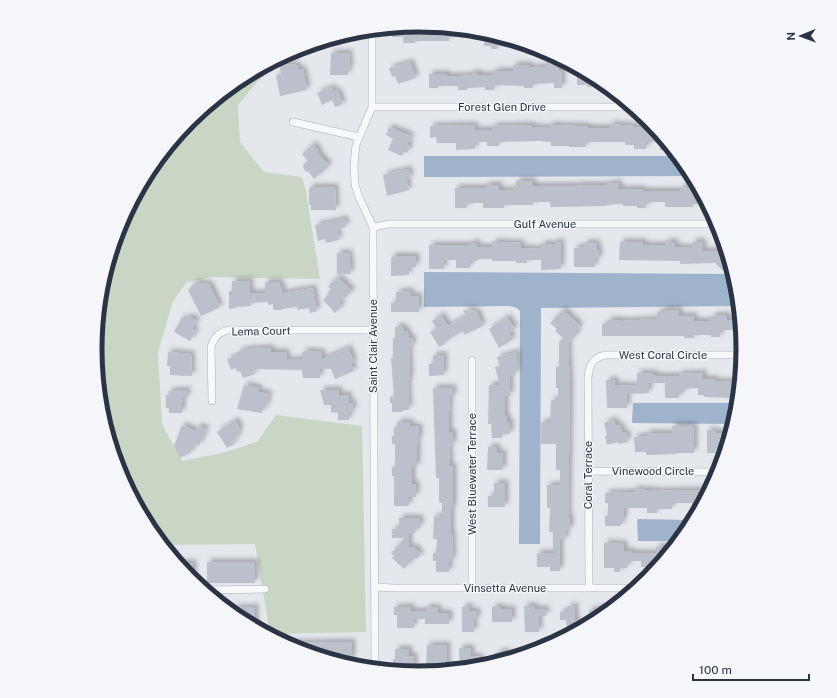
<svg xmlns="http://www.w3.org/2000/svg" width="837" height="698" viewBox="0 0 837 698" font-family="'Public Sans',sans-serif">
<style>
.green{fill:#c9d6c5}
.water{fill:#9fb4cc}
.building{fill:#bbc0ca;filter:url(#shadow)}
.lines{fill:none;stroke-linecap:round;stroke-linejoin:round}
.minor-casing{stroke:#a9aeb7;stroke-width:8}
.minor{stroke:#f7f8fa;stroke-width:7}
.labels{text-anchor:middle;stroke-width:3;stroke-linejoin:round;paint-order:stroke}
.street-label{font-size:11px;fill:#2b3445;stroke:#f4f6f9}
.rim{fill:none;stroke:#2b3445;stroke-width:5}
</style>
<defs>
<filter id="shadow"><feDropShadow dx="3.5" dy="-3.5" stdDeviation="2" flood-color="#0004"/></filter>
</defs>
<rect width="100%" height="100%" fill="#e4e7ec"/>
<!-- green -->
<path class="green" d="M311 45 285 57 258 81 238 105 240 142 264 172 302 177 306 192 320 279 212 277 187 282 173 301 158 352 162 424 182 461 222 453 257 442 276 415 362 426 366 632 270 634 255 544 163 545 149 529 119 473 101 412 95 349 101 286 119 225 149 169 190 120 239 79 295 50Z"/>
<!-- water -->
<path class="water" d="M424 156H677L688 169 692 176 424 177Z
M424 272 733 274 736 286 738 306 541 308 540 544H519L520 311 517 308 510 306 424 307Z
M633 403H737L736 412 733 424 632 423Z
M637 519 693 520 688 529 678 541H638Z"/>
<!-- building -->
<path class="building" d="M419 25 449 28V41H415V43H403V37H392V28Z
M484 32 516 42V43H497V49H491V46H484Z
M331 53H349L350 69H348V75H330Z
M546 60H559V71H562V88H554V83L533 84V88H524V86L494 85V90H485V87L467 88V90H458V86H438V88H429V74H447V76H463L471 75V73H478V75H493V71H513V65H530V68L546 67Z
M410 62 416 78 398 84 395 76 392 77 389 68Z
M279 64 297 65 298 70 303 69 307 90 280 96 276 75 281 74Z
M577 72H584L596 78V87H587V85H577Z
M332 87 333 92 337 90 343 104 335 107 332 100 322 105 317 93Z
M610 124 634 126V127H653L673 150H660V142H646V149H634V145H625V142H586V147H569V146H551V142L539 141 499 142V146H487V142H475V149L456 150V143H437L436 137 430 138V126L475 125V130H492V126L532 125V127L549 128V125L576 126H588V128H610Z
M389 127 411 136 407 145 410 146 407 153 404 152 402 156 388 150 393 139 386 135Z
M313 144 319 152 318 153 329 166 314 179 308 171 306 172 303 167 304 166 303 165 308 161 302 154Z
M408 169 411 178 406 179 409 190 387 196 383 175Z
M516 181H533V186H577V185H607V184L619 183V189H643V191H680V188L692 187V193H701L703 196V204H693V207H665V202H646V208H637V206H623V204L607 205V206L550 207V202H533V205H504V208H483V203H467V208H455V188H486V185H499V190H513V187H516Z
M310 187H335L336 210H311V205H309V190Z
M345 219 346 227 337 229 339 240 326 243 325 239 318 241 315 225Z
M721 236 731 270H722L715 263 680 264V261L619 260 620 242H643V245H665V242H675V247L692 248V242H703V251H720L719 237Z
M492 242 521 243V248L541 249V244H555V242H561V269L541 270V260H527V263H516V261H492V259H477V261H470V268H456V260H444V269H429V245H470V243H477V247H492Z
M584 243H597V250H599V259H595V267H574V248L584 247Z
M337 253H349L351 274H337Z
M393 256H416V267L409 268V275L391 276V258Z
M338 277 352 291 339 303 342 306 335 313 323 300 329 294 328 292 331 289 328 286Z
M232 281H250V293H265V282H280V286H282V293L313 288 317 311 310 313 309 308 297 310V307L282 309V310H273V304L268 305V302L250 303 251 306 236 307V308L229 309V291H232Z
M195 283 209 284 220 307 201 316 188 290Z
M411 291V296H419V312H391V303H396V292Z
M463 310 476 311 483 326 464 335 463 331 444 342 445 344 439 347 430 332 436 328 432 321 441 315 448 326 466 316Z
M563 310 580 326 577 330V334L568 343 570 389 568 517H570V530H566L565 540H560V571H550V567H537V553H553V532H549L550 508H547V485H560V470H556V444H541V422H550L551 400H558V388H556V367H559V342L563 338 555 331 557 329 550 323Z
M663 310H679V316H694V321H711V316L727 315V320H736V330H720V337H711V335H694V338H684V336H602V324H608V320H622V321L656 319 657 312H663Z
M188 316 197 321 192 329 196 331 190 341 174 332 182 317 186 320Z
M507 317 515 329 509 333 513 339 499 348 489 329Z
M395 327H404V331H407L409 338H412L413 347H409L410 380H408L409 410H402V412H392V403H390V397H394L391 358H393V338H395Z
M271 348V352H286L287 360 302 359V352L306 351 322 352V359L348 348 354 362 351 363 354 371 335 379 331 369H320V378H303L302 370 253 369 255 374 243 378 240 371 237 372 236 368 231 370 227 359 238 356 237 352 248 349Z
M168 352 191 354 192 376 170 375V366H167Z
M517 352 516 374 510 376V396H505V416H507V422H510V434H502V438H492L491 424H488L489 385H500L495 367 500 366 497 357Z
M433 355H444V375L429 376V364H433Z
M637 373H652L653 375H657V376H679V374L703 373V379H715V381L739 382 738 394H735V398L704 397V395H698V388L685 389V392H679V398H665V383H649V393L627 394V408H607L606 380H615V385L637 386Z
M244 385 259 388V392L269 394 266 408 263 407 262 413 237 409Z
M433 388H453V397H450L449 411V432H453V446L449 445 450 466H453V509H451V533H452L453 561H449V572H436V561H433V553H436L437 539H433L434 516 442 517V503H439V478H436Z
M187 390V398H183L182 402V413H169V408H166V395H169V391Z
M320 390H339V395H349V403H353V412H349V420H338V413L331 412V405H324Z
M235 420 240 429 239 430 237 438 232 441 234 444 227 448 217 432Z
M614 420 616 426 620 425 622 433 626 432 628 442 619 444 618 442 607 445 605 436 607 435 604 423Z
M397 422H410V426L419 427V439L418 438 417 444V467H412V484H416V497H409V506H394V476H392V467L395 466V444H392V436H394V427H397Z
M182 425 196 431 198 426 206 429 199 446 194 444 190 453 180 458 174 446Z
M672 426H694V453H676V454L646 455V452H635L634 437 647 436V433H672Z
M707 430 716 431V433H730L726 447H717V448H715L716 453H707Z
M488 447H497V453H503V470H487Z
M494 483H505V507H488V496H494Z
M634 489 657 491 708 490 700 506H692V503H672V509H657V513H647V508H624V520H622V524L620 526H605V516H608V503H605V493L634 492Z
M399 518H420V528H415V533H409V547L415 548 420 553V555L418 558H414L404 569 392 558 394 556 391 553 405 538H392V529H399Z
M604 543 624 544V551H632V553H656V547H673L657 567H641V561H628L627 568H620V572H614V568H604Z
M207 562H255V583H207Z
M177 563H193V581L189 578Z
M469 606V611H477V620H474V632H462V607Z
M524 606H535V609H546V616H539V632H525Z
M568 606H575V620H577L576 630 567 631 566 620H560V612L568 611Z
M255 607V627L234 615V608Z
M394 607H411V611H426V607L438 608V613H449V624H425V619H414V628H397V615H394Z
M492 607H501V609H512V622H492Z
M611 608 598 619 594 621H589V610H596V609Z
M352 642V660L335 661 294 648 284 643Z
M427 645H447V670L440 671V670L426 669Z
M459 648H471V656L480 657V667L460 669Z
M395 649H409V656H414V670H393V659H395Z
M498 652H508V656H511V658L493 663V656H498Z"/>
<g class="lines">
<!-- minor casing -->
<g class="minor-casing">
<path id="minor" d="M372 30V107L356 145 354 165 355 184 358 195 373 227V242L375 669
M372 107H632
M617 107V94
M293 122 359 137
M373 227 389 224H717
M472 360V588
M212 401 211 347C214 337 218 333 228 330H373
M589 471 718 472
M375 587 394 588H635
M589 588 588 378C589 365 593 358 605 355H737
M204 590 265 589
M227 608V609"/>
</g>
<!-- minor -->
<use href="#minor" class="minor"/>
</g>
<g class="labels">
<!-- street labels -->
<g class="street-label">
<text x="502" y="111">Forest Glen Drive</text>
<text x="545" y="228">Gulf Avenue</text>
<text transform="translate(261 331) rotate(-1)" y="4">Lema Court</text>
<text transform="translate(373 346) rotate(-90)" y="4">Saint Clair Avenue</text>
<text x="663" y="359">West Coral Circle</text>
<text x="653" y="475">Vinewood Circle</text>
<text transform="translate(472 474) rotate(-90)" y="4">West Bluewater Terrace</text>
<text transform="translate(588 475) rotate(-90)" y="4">Coral Terrace</text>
<text x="505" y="592">Vinsetta Avenue</text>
</g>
</g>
<!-- crop -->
<path d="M0 0H837V698H0ZM102 349a317 317 0 1 1 634 0a317 317 0 1 1-634 0Z" fill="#f4f6f9" fill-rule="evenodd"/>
<path class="rim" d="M102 349a317 317 0 1 1 634 0a317 317 0 1 1-634 0Z"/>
<!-- north arrow -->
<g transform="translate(801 36) rotate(269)" stroke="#f4f6f9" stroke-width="3" paint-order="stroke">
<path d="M0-3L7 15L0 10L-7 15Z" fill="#2b3445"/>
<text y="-6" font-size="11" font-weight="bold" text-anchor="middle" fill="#2b3445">N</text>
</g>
<!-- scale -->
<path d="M693 674v6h116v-6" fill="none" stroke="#2b3445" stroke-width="2"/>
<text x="699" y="674" font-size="12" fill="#2b3445" stroke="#f4f6f9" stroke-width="3" paint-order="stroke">100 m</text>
</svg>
